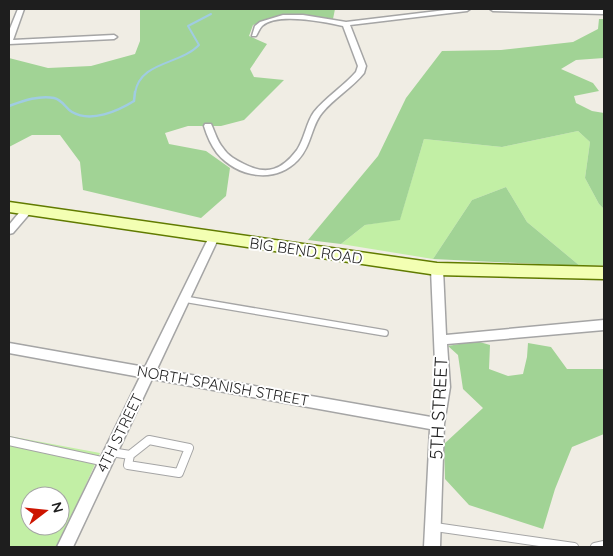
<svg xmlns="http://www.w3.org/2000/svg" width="613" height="556" viewBox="0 0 613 556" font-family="Quicksand,sans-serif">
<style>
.grass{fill:#c2efa5;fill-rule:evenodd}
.forest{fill:#a1d395}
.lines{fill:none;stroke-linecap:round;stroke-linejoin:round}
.stream-far1{stroke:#a0cce2;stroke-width:2}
.stream{stroke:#a0cce2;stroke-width:2.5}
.lane-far1-casing{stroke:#a5a5a5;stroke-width:8}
.lane-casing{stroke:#a5a5a5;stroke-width:10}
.street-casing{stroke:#a5a5a5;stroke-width:3}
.secondary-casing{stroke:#617b00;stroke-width:3}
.lane-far1{stroke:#fff;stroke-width:5.5}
.lane{stroke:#fff;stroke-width:8}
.street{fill:#fff;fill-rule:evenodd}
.secondary{fill:#f3ffb3;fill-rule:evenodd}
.labels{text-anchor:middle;stroke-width:4;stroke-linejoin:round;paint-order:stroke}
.street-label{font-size:15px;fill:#1e1e1e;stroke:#fff}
.near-street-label{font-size:18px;fill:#1e1e1e;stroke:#fff}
</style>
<rect width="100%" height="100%" fill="#f0ede4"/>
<!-- grass -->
<path class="grass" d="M578 131 590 142 585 178 599 204 604 209V265L580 266 527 222 506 187 472 200 433 259 341 244 365 225 400 219 424 139 502 147Z
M9 436 100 453 58 547H9ZM30 496H60V526H30Z"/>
<!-- forest -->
<path class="forest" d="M140 9H335L333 19C300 14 285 14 253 25L249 36 267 44 250 69 254 77 284 80 244 120 221 126H188L165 133 169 144 206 151 230 168 226 196 201 218 83 190 80 162 60 135H32L9 147V58L48 68 91 66 135 54 140 41Z
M599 19H604V58L576 60 561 69 593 83 599 91 574 96 576 103 592 111 604 113V209L599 204 585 178 590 142 578 131 502 147 424 139 400 220 365 225 341 244 308 240 378 156 406 98 442 51 501 50 573 42 598 29Z
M506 187 527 222 580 266 433 259 472 200Z
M476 341 490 345 489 369 508 376 523 374 527 357 528 343 551 347 567 369H604V434L572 447 555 489 543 529 469 505 445 479 444 444 483 408 463 389 458 355 448 346Z"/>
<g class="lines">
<!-- stream-far1 -->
<path class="stream-far1" d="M135 93C140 61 180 65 199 45L188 26 211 14"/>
<!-- stream -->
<path class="stream" d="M9 106C23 101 39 95 54 98 63 100 65 108 72 112 91 123 118 111 134 101L135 92"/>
<!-- lane-far1 casing -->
<g class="lane-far1-casing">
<path id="lane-far1" d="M184 299 385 333"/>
</g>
<!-- lane casing -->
<g class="lane-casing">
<path id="lane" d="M149 440 189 448 179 473 128 465 130 455Z
M9 441 106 462
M111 452 130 455
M435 527 574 547
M595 547 604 545"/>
</g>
<!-- street casing -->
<g class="street-casing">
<path id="street" d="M18 9H24L13 40 114 35 117 37 114 39 9 44V31Z
M454 9H470L467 11 350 25 366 66 364 73C352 88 334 98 322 113 311 126 312 145 298 160 275 184 238 178 217 153 211 145 207 136 204 126L205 124H211C215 132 217 141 223 148 228 156 236 160 244 164 267 176 282 170 297 150 305 138 306 123 314 112 326 97 344 86 356 72L358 66 343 26C325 22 277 12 262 26 259 29 258 33 256 36H252L255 26 260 22 283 15H303L346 22Z
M490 9 604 10V14L493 11Z
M27 207 31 208 32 210 31 212 13 233 9 234V225L23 208Z
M214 233 219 237 157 369 431 417 436 387 431 269 437 265 443 269 446 335 604 320V330L447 344 450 387 444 424 440 547H424L430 429 152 379 73 547H57L140 377 9 353V343L145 367 209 237Z"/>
</g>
<!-- secondary casing -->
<g class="secondary-casing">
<path id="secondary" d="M9 202 437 263 604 267V279L437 275 9 212Z"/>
</g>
<!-- lane-far1 -->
<use href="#lane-far1" class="lane-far1"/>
<!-- lane -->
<use href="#lane" class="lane"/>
<!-- street -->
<use href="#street" class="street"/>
<!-- secondary -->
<use href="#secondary" class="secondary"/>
</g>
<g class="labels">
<!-- street labels -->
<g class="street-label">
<text transform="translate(306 251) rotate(8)" y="5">BIG BEND ROAD</text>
<text transform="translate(223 386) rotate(10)" y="5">NORTH SPANISH STREET</text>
<text transform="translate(120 433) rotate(-64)" y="5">4TH STREET</text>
</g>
<!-- near-street labels -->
<g class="near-street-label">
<text transform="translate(439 408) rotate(-87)" y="6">5TH STREET</text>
</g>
</g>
<!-- border -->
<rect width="613" height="556" fill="none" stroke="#1e1e1e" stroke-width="20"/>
<!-- north arrow -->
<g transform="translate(45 511) rotate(74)"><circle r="24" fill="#ffffff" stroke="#a5a5a5"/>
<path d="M0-4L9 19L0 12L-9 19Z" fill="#cd1500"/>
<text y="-8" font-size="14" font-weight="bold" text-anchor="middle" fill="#1e1e1e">N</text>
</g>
</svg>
